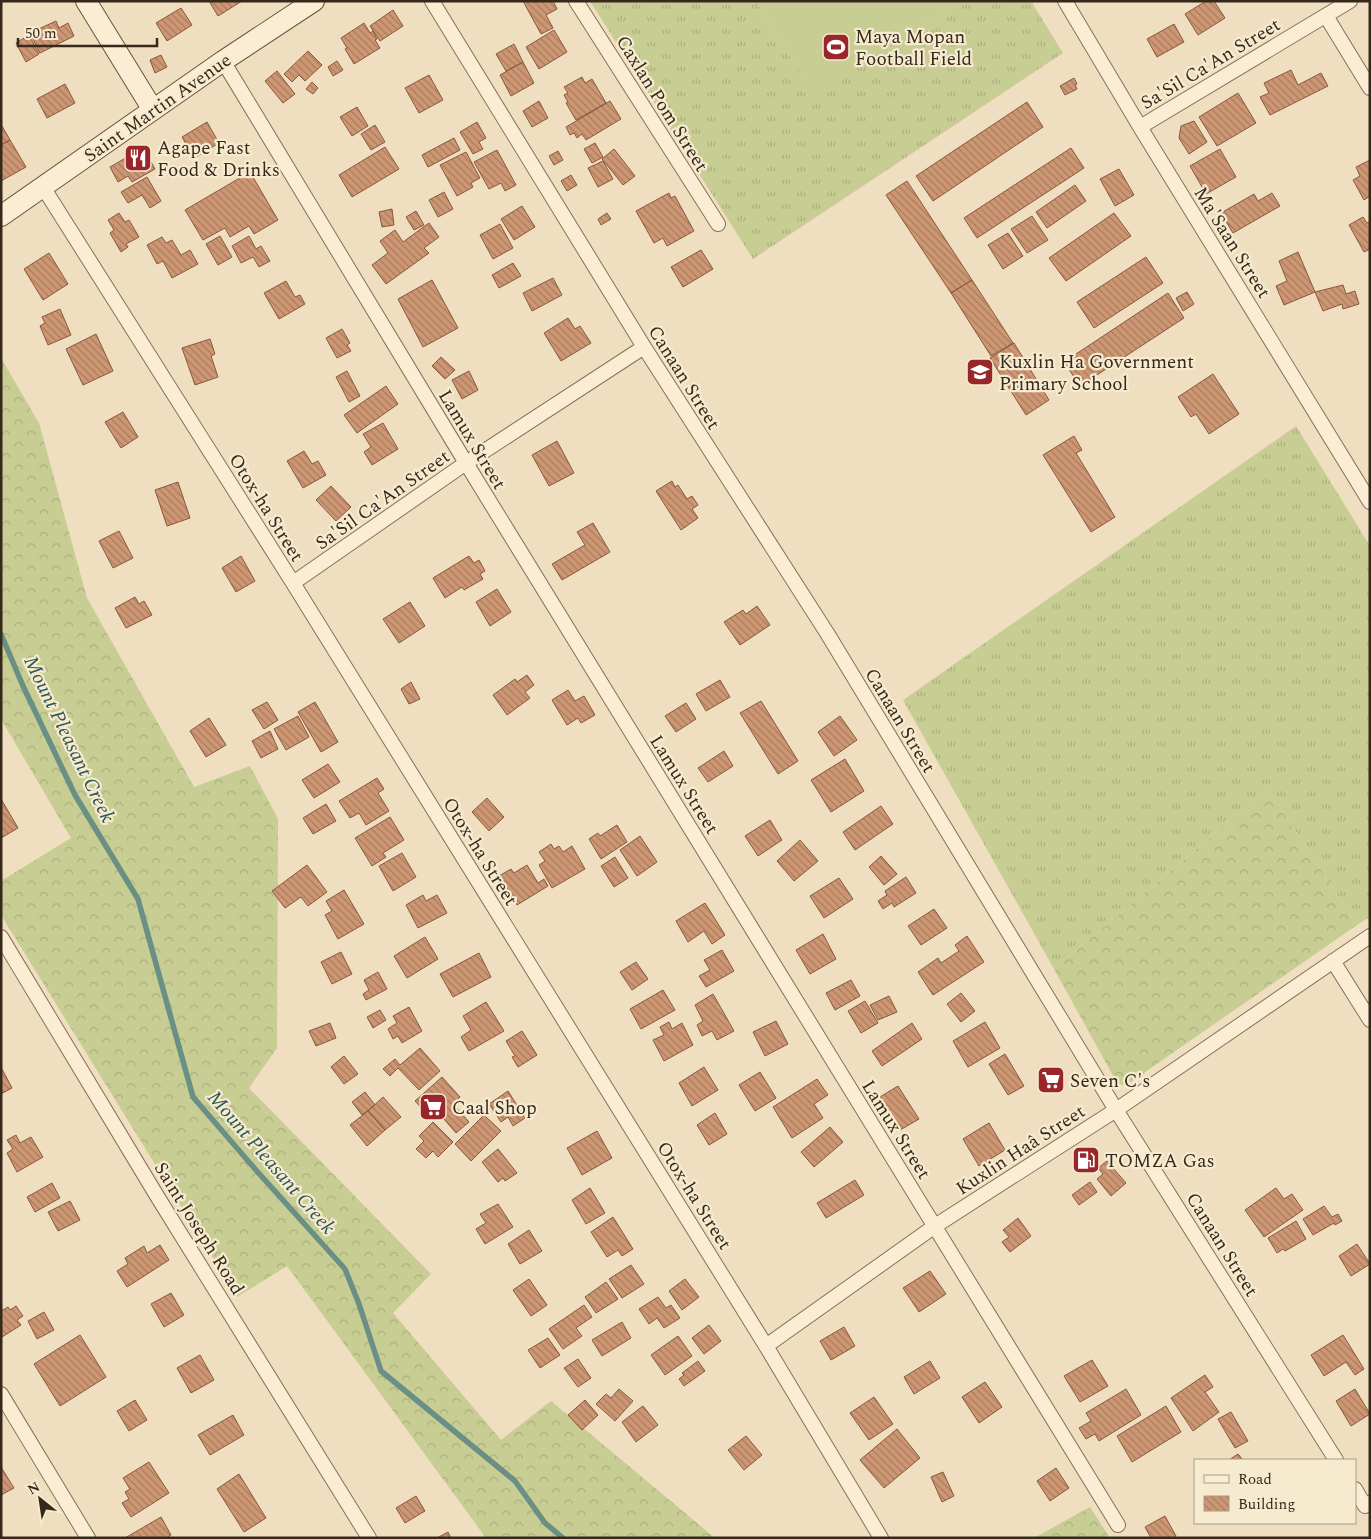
<svg xmlns="http://www.w3.org/2000/svg" width="1371" height="1539" viewBox="0 0 1371 1539" font-family="Spectral,serif">
<style>
.grass{fill:url(#grass-tufts)}
.forest{fill:url(#forest-crowns)}
.pitch{fill:#c8cd93}
.lines{fill:none;stroke-linecap:round;stroke-linejoin:round}
.stream{stroke:#6a8f84;stroke-width:5.5}
.building{fill:url(#building-back-hatch);stroke:#88583c}
.street-casing{stroke:#887057;stroke-width:16}
.secondary-casing{stroke:#6a513b;stroke-width:22}
.street{stroke:#faedd3;stroke-width:14}
.secondary{stroke:#faedd3;stroke-width:20}
.labels{text-anchor:middle;stroke-width:4.5;stroke-linejoin:round;paint-order:stroke}
.poi-label{font-size:19px;fill:#37281c;stroke:#f6eacf;text-anchor:start}
.street-label{font-size:19px;fill:#37281c;stroke:#f6eacf}
.water-label{font-size:20px;font-style:italic;fill:#2b5853;stroke:#f6eacf}
</style>
<defs>
<pattern id="grass-tufts" width="24" height="20" patternUnits="userSpaceOnUse" patternTransform="scale(1.25)"><rect width="24" height="20" fill="#c8cd93"/><path d="M3 7l-1-3M5 7V3M7 7l1-3M15 17l-1-3M17 17v-4M19 17l1-3" fill="none" stroke="#acb07e"/></pattern>
<pattern id="forest-crowns" width="20" height="18" patternUnits="userSpaceOnUse" patternTransform="scale(1.25)"><rect width="20" height="18" fill="#c8cd93"/><path d="M2 6a3 3 0 1 1 6 0M12 15a3 3 0 1 1 6 0" fill="none" stroke="#acb07e"/></pattern>
<pattern id="building-back-hatch" width="6" height="6" patternUnits="userSpaceOnUse" patternTransform="scale(1.25)"><rect width="6" height="6" fill="#ce9774"/><path d="M-1 5l2 2M0 0l6 6M5-1l2 2" fill="none" stroke="#a87b5e"/></pattern>
</defs>
<rect width="100%" height="100%" fill="#efdfc0"/>
<!-- grass -->
<path class="grass" d="M590 1H756L813 93 962 1H1031L1063 53 753 259Z
M1296 426 1370 546V917L1357 925 1268 789 1054 969 903 700Z"/>
<!-- forest -->
<path class="forest" d="M1 358 39 423 87 598 194 787 250 766 278 819 277 1048 249 1088 431 1274 393 1313 501 1440 551 1401 715 1538H486L287 1266 237 1297 1 915V881L71 838 1 719Z
M1268 789 1357 925 1125 1086 1117 1083 1054 969Z
M1090 1507 1110 1538H1034Z"/>
<!-- pitch -->
<path class="pitch" d="M756 1H962L813 94Z"/>
<g class="lines">
<!-- stream -->
<path class="stream" d="M1 634 23 686 75 795 138 899 193 1097 255 1169 345 1269 359 1304 381 1371 515 1481 545 1523 563 1538"/>
</g>
<!-- building -->
<path class="building" d="M209 1H242L218 16Z
M523 1H553L557 9 546 15 553 28 541 34Z
M1206 1H1214L1225 18 1198 35 1185 14Z
M181 8 192 25 167 41 156 23Z
M393 10 403 26 380 41 370 26Z
M56 21 59 28 68 23 74 36 40 53 30 33Z
M364 23 370 33 373 31 377 39 375 40 380 48 354 64 345 49 347 48 341 38Z
M1174 24 1184 42 1157 57 1147 39Z
M554 30 567 52 539 69 526 47Z
M29 35 39 54 26 62 16 43Z
M514 44 523 62 506 71 496 54Z
M308 51 322 65 305 81 299 75 292 82 284 74Z
M161 55 167 67 155 73 150 60Z
M337 61 343 70 333 76 328 67Z
M523 62 534 83 511 96 500 75Z
M1291 70 1298 85 1321 73 1328 86 1270 115 1260 97 1269 93 1264 83Z
M277 71 295 94 283 103 265 81Z
M429 75 443 100 419 113 405 88Z
M582 77 585 83 592 79 606 103 576 120 566 103 568 102 564 95 568 93 564 87Z
M1074 78 1077 84 1075 85 1077 89 1065 95 1060 86Z
M312 82 318 88 313 94 306 89Z
M65 84 75 103 47 118 37 99Z
M1238 93 1256 123 1217 146 1199 117Z
M539 101 548 118 532 127 523 111Z
M610 101 621 119 586 140 582 134 577 138 574 133 570 135 566 127Z
M1027 102 1043 127 933 201 916 176Z
M357 107 368 126 352 136 340 117Z
M1194 121 1207 142 1189 154 1179 138 1181 126Z
M207 122 219 143 194 158 182 137Z
M477 122 486 138 479 142 483 149 473 154 460 132Z
M375 125 385 142 371 150 361 134Z
M1 126H2L10 140 1 145Z
M454 138 460 150 428 167 422 155Z
M10 140 26 167 1 181V145Z
M595 143 603 157 592 163 584 149Z
M385 147 399 169 352 197 339 175Z
M143 148 155 169 132 182 128 176 118 182 110 167Z
M1071 148 1084 168 977 238 964 218Z
M614 149 635 176 623 185 602 159Z
M1220 149 1236 177 1206 194 1190 166Z
M497 150 516 185 505 191 501 183 489 189 474 162Z
M558 151 563 160 554 165 549 156Z
M466 152 480 178 471 183 473 187 457 196 440 165Z
M1370 160V196L1364 200 1353 180 1360 176 1356 167Z
M603 161 613 179 598 187 588 168Z
M1119 169 1134 195 1115 206 1100 179Z
M250 172 278 220 254 234 249 226 230 237 225 228 203 240 185 210Z
M571 175 577 185 567 191 561 181Z
M147 177 161 201 150 208 142 195 128 203 121 192Z
M907 181 972 280 951 293 886 195Z
M1075 185 1086 201 1047 228 1036 212Z
M444 192 453 209 438 217 429 200Z
M669 193 671 198 675 196 694 231 667 246 663 238 654 243 636 211Z
M1272 193 1280 206 1233 233 1221 213 1254 194 1258 201Z
M522 206 535 227 514 240 501 219Z
M392 209 394 225 382 227 379 212Z
M416 211 424 225 414 230 406 217Z
M119 213 125 222 129 220 139 237 126 244 128 247 121 252 110 233 114 230 108 220Z
M607 213 611 219 601 225 598 219Z
M1114 213 1131 236 1066 281 1049 258Z
M1032 216 1048 240 1027 253 1011 229Z
M1363 217 1367 223 1370 222V249L1364 252 1349 225Z
M429 223 439 237 424 248 429 253 386 284 372 265 388 253 380 241 395 230 403 242Z
M500 224 513 248 493 259 480 235Z
M1008 233 1023 256 1003 269 988 245Z
M220 236 232 257 218 265 206 244Z
M249 236 256 249 261 246 270 261 259 267 253 257 241 263 232 246Z
M162 237 166 243 172 240 181 255 190 250 198 264 172 278 163 261 157 264 147 245Z
M701 250 713 269 683 287 671 267Z
M1298 252 1315 292 1284 305 1276 286 1287 281 1279 261Z
M49 253 68 284 43 300 24 269Z
M1146 257 1163 283 1094 328 1077 302Z
M513 263 521 276 499 288 492 275Z
M553 278 562 295 532 311 523 293Z
M432 280 458 328 423 347 398 299Z
M972 280 1013 343 991 356 951 293Z
M286 281 295 297 300 295 305 304 279 319 264 293Z
M1343 285 1346 294 1355 291 1359 304 1343 309 1342 304 1323 311 1315 292Z
M1187 292 1194 304 1183 311 1176 298Z
M1168 293 1184 318 1080 386 1064 362Z
M60 309 71 335 48 345 40 326 45 323 42 317Z
M568 318 575 329 580 326 591 343 561 361 544 333Z
M342 329 350 343 347 345 351 351 337 358 326 338Z
M96 334 113 371 83 385 66 349Z
M210 339 215 354 211 356 218 377 195 385 182 348Z
M1014 343 1049 400 1026 415 990 358Z
M441 357 455 370 445 379 432 366Z
M347 371 360 396 349 402 336 377Z
M469 371 478 390 462 399 452 380Z
M1213 374 1239 414 1209 434 1196 414 1191 417 1178 397Z
M386 386 398 404 357 433 344 415Z
M123 412 138 437 121 448 105 422Z
M383 423 398 449 372 465 364 452 371 447 363 434Z
M1074 436 1082 450 1076 453 1115 517 1091 532 1043 455Z
M557 441 574 473 549 486 532 455Z
M304 451 312 464 318 461 326 475 303 488 287 461Z
M672 481 675 487 678 485 687 499 692 496 698 505 692 509 698 518 681 530 656 491Z
M178 482 190 518 167 526 155 490Z
M331 486 351 507 336 521 316 500Z
M593 523 610 552 562 580 552 564 585 545 577 532Z
M119 531 133 558 113 568 99 541Z
M241 556 255 581 236 592 222 568Z
M469 556 474 563 479 560 485 571 480 574 483 579 464 590 462 587 445 598 433 578Z
M497 589 511 612 490 626 476 602Z
M135 597 139 604 144 601 152 615 126 628 115 608Z
M410 602 425 626 399 643 383 619Z
M757 606 770 625 740 645 724 622 743 610 746 614Z
M527 675 534 685 525 692 530 698 507 715 493 695 515 679 517 682Z
M720 680 730 697 706 711 696 694Z
M411 682 420 699 409 704 401 689Z
M568 690 575 701 584 696 595 715 581 723 578 718 567 725 552 700Z
M761 701 798 761 778 774 740 713Z
M267 702 278 720 264 729 252 710Z
M315 702 338 742 321 752 298 712Z
M686 703 696 719 676 732 665 716Z
M298 716 309 737 286 750 274 729Z
M840 716 857 740 834 756 818 732Z
M209 718 226 745 206 757 190 731Z
M270 731 278 749 261 758 252 741Z
M724 751 733 766 708 782 698 768Z
M845 759 864 791 831 812 811 780Z
M328 764 340 782 314 798 302 780Z
M377 778 384 789 378 793 389 811 366 825 359 813 350 818 339 801Z
M487 798 504 817 489 831 472 812Z
M1 799 18 828 1 838Z
M326 804 336 821 313 834 303 818Z
M881 806 893 824 855 850 843 832Z
M390 817 404 840 383 853 386 857 372 866 355 838Z
M770 820 782 840 758 856 745 836Z
M617 825 627 842 601 859 589 839 598 833 600 836Z
M640 836 657 862 637 876 620 850Z
M800 840 818 861 794 881 777 861Z
M551 844 554 849 559 846 563 852 572 846 585 869 552 888 539 865 545 861 539 852Z
M402 853 416 877 393 891 379 866Z
M881 856 897 874 884 885 869 867Z
M615 857 628 878 614 887 601 866Z
M307 865 327 892 308 906 301 897 285 908 272 891Z
M527 865 538 883 544 879 548 886 517 905 499 876 511 869 514 873Z
M906 877 916 893 894 907 892 903 883 909 878 901 887 895 885 891Z
M839 878 853 899 824 918 810 896Z
M344 890 364 924 338 939 325 915 332 911 326 901Z
M423 895 426 901 437 895 447 913 418 928 406 905Z
M705 903 725 935 712 944 704 931 688 942 676 921Z
M934 909 947 928 921 945 908 926Z
M823 934 836 959 810 974 796 950Z
M967 936 984 962 933 995 918 972 938 958 941 963 959 951 955 945Z
M425 937 438 959 407 978 394 956Z
M722 950 734 971 706 987 699 976 710 970 704 960Z
M341 952 352 974 332 984 321 962Z
M479 953 491 977 453 997 440 974Z
M636 962 648 979 632 990 620 972Z
M378 972 387 989 366 1000 363 994 369 990 364 980Z
M851 980 860 996 835 1010 826 993Z
M663 990 675 1010 641 1029 630 1009Z
M961 993 975 1011 961 1022 947 1004Z
M713 994 734 1031 717 1040 712 1031 702 1036 697 1025 703 1021 695 1005Z
M889 996 897 1012 878 1020 870 1005Z
M865 1001 878 1023 861 1033 848 1011Z
M486 1002 504 1031 469 1051 461 1037 471 1030 463 1016Z
M409 1007 422 1031 402 1043 398 1036 393 1039 388 1029 397 1023 393 1016Z
M380 1010 386 1020 373 1028 367 1017Z
M776 1021 788 1044 765 1056 753 1032Z
M669 1022 672 1029 682 1023 693 1045 664 1061 653 1040 664 1035 660 1027Z
M985 1022 1000 1048 968 1067 953 1041Z
M330 1023 336 1038 316 1046 309 1031Z
M912 1023 922 1039 882 1066 872 1051Z
M522 1031 537 1055 518 1067 512 1057 515 1056 506 1041Z
M420 1048 440 1071 419 1090 398 1068 390 1076 383 1069 395 1059 400 1065Z
M1005 1054 1024 1086 1008 1095 989 1064Z
M344 1056 358 1074 344 1084 331 1067Z
M704 1067 718 1090 692 1106 679 1083Z
M2 1069 12 1088 1 1094V1069Z
M760 1072 776 1098 755 1111 739 1085Z
M442 1077 460 1097 453 1104 469 1122 456 1133 437 1111 430 1117 415 1101Z
M817 1079 828 1095 814 1104 823 1118 792 1138 773 1107Z
M898 1086 919 1119 900 1130 880 1097Z
M508 1091 525 1118 513 1126 508 1117 501 1122 489 1104Z
M365 1092 375 1105 362 1115 352 1102Z
M383 1097 401 1117 385 1130 368 1111Z
M368 1111 385 1130 367 1146 350 1125Z
M715 1113 727 1134 709 1145 697 1125Z
M484 1115 501 1131 471 1161 455 1144Z
M433 1122 453 1142 438 1157 433 1151 426 1158 416 1149 424 1141 419 1136Z
M989 1123 1005 1150 979 1166 963 1139Z
M830 1127 843 1142 814 1167 801 1152Z
M597 1131 612 1158 582 1175 567 1148Z
M16 1135 20 1143 31 1137 43 1157 17 1172 7 1153 13 1149 7 1140Z
M498 1149 517 1173 505 1181 503 1178 498 1182 482 1162Z
M1107 1161 1126 1183 1111 1196 1097 1179 1103 1174 1098 1168Z
M855 1180 864 1195 826 1218 817 1203Z
M1090 1182 1097 1192 1079 1205 1072 1195Z
M52 1183 60 1198 35 1212 27 1197Z
M590 1188 605 1213 586 1224 572 1200Z
M1276 1188 1284 1199 1292 1194 1303 1210 1264 1237 1245 1210Z
M70 1201 80 1220 58 1231 48 1212Z
M498 1204 513 1227 485 1244 476 1229 486 1223 480 1214Z
M1324 1206 1332 1217 1338 1214 1342 1221 1335 1225 1334 1223 1313 1235 1303 1219Z
M613 1217 633 1249 622 1256 618 1250 607 1257 591 1232Z
M1018 1218 1031 1236 1010 1252 1002 1242 1009 1237 1003 1230Z
M1296 1221 1306 1239 1285 1251 1283 1249 1277 1253 1268 1238Z
M529 1230 542 1251 520 1264 508 1244Z
M1357 1244 1370 1264 1351 1276 1339 1256Z
M160 1245 169 1260 127 1287 117 1271 128 1264 125 1258 144 1246 147 1253Z
M631 1265 644 1284 622 1298 609 1279Z
M930 1271 946 1294 919 1312 903 1288Z
M529 1279 547 1305 531 1316 513 1290Z
M685 1279 699 1297 682 1310 669 1291Z
M606 1282 618 1299 596 1313 585 1297Z
M171 1293 184 1315 164 1327 151 1304Z
M658 1297 666 1308 671 1305 680 1318 664 1328 657 1318 649 1324 639 1309Z
M584 1305 592 1317 576 1328 582 1336 563 1349 549 1329Z
M16 1306 23 1316 17 1320 21 1325 2 1337 1 1311 8 1307 10 1310Z
M44 1312 54 1330 37 1339 28 1321Z
M622 1322 631 1338 602 1356 592 1340Z
M709 1325 721 1341 704 1354 692 1338Z
M844 1327 855 1346 831 1360 820 1341Z
M80 1335 106 1377 60 1406 34 1364Z
M1343 1335 1364 1369 1355 1375 1346 1362 1324 1376 1311 1355Z
M678 1336 692 1356 665 1375 651 1355Z
M548 1338 560 1355 540 1368 528 1350Z
M200 1355 214 1380 191 1393 177 1368Z
M578 1359 591 1378 578 1387 564 1368Z
M1092 1360 1108 1386 1080 1402 1064 1376Z
M698 1361 705 1371 684 1386 679 1379 684 1375 682 1373Z
M930 1361 940 1378 914 1394 904 1377Z
M1205 1375 1213 1387 1205 1392 1219 1412 1193 1431 1171 1398Z
M985 1382 1002 1407 979 1423 962 1397Z
M619 1389 633 1401 615 1421 596 1404 606 1394 611 1398Z
M1126 1389 1141 1415 1099 1441 1095 1434 1086 1439 1079 1428 1091 1421 1086 1413Z
M1355 1389 1370 1414 1351 1426 1336 1401Z
M874 1397 893 1424 869 1440 850 1413Z
M135 1400 147 1420 129 1431 117 1411Z
M585 1400 598 1415 582 1430 568 1415Z
M643 1406 658 1425 636 1442 622 1422Z
M1166 1406 1181 1432 1132 1462 1117 1436Z
M1231 1412 1248 1441 1235 1448 1218 1419Z
M233 1415 244 1435 210 1455 198 1435Z
M897 1429 920 1458 884 1488 860 1460Z
M746 1436 762 1455 744 1470 728 1450Z
M1238 1454 1243 1460H1229Z
M149 1462 169 1493 131 1517 122 1503 129 1499 125 1492 130 1489 123 1478Z
M1 1467 14 1488 1 1495Z
M1056 1468 1069 1488 1050 1501 1037 1481Z
M943 1472 954 1496 942 1502 931 1477Z
M239 1474 266 1518 244 1532 217 1489Z
M416 1496 425 1511 405 1523 396 1508Z
M1165 1516 1176 1536 1173 1538H1151L1145 1527Z
M161 1517 171 1535 166 1538H125Z
M448 1532 451 1538H437Z"/>
<g class="lines">
<!-- street casing -->
<g class="street-casing">
<path id="street" d="M432 1 644 347 827 633 1116 1110 1336 1460
M576 1 718 224
M1065 1 1140 127 1370 502
M1326 16 1370 88
M223 61 466 463 1118 1525
M1140 127 1350 1
M43 187 293 583 766 1346 881 1538
M293 583 466 463 644 347
M1 937 157 1196 369 1538
M1333 961 1370 1020
M766 1346 935 1226 1116 1110 1370 936
M1 1394 88 1538
M1355 1489 1365 1506 1370 1503"/>
</g>
<!-- secondary casing -->
<g class="secondary-casing">
<path id="secondary" d="M86 1 153 110
M1 216 223 61 314 1"/>
</g>
<!-- street -->
<use href="#street" class="street"/>
<!-- secondary -->
<use href="#secondary" class="secondary"/>
</g>
<!-- icons -->
<defs>
<g id="stadium-square" transform="scale(1.4375)"><rect x="-9" y="-9" width="18" height="18" rx="4" fill="#99262a" stroke="#f6eacf"/><path d="M0-5a6.5 5 0 1 0 0 10a6.5 5 0 1 0 0-10ZM-3.5-1.8h7v3.6h-7Z" fill="#fff"/></g>
<g id="restaurant-square" transform="scale(1.4375)"><rect x="-9" y="-9" width="18" height="18" rx="4" fill="#99262a" stroke="#f6eacf"/><path d="M-5-6h1v4h1v-4h1v4h1v-4h1v5L-1.5 .5V6h-2V.5L-5-1ZM5-6V6H3V1.5H1.5Q1.5-4 5-6Z" fill="#fff"/></g>
<g id="school-square" transform="scale(1.4375)"><rect x="-9" y="-9" width="18" height="18" rx="4" fill="#99262a" stroke="#f6eacf"/><path d="M0-5L7-2L0 1L-7-2ZM-4 1L0 2.5L4 1V4Q0 6-4 4Z" fill="#fff"/></g>
<g id="supermarket-square" transform="scale(1.4375)"><rect x="-9" y="-9" width="18" height="18" rx="4" fill="#99262a" stroke="#f6eacf"/><path d="M-6-5.5h2.5l.6 2H6L4.5 2H-2.5L-4.4-4H-6ZM-1.5 3.2a1.3 1.3 0 1 0 .1 0ZM3 3.2a1.3 1.3 0 1 0 .1 0Z" fill="#fff"/></g>
<g id="fuel-square" transform="scale(1.4375)"><rect x="-9" y="-9" width="18" height="18" rx="4" fill="#99262a" stroke="#f6eacf"/><path d="M-5.5-6h7V0h2V4h1.3V-2.5L3-4.5l.8-.8L6-3V5H2.5V1h-1V6h-7ZM-4.2-4.7v3.2H.2V-4.7Z" fill="#fff"/></g>
</defs>
<g fill-rule="evenodd">
<use href="#stadium-square" x="836" y="47"/>
<use href="#restaurant-square" x="138" y="158"/>
<use href="#school-square" x="980" y="372"/>
<use href="#supermarket-square" x="1051" y="1080"/>
<use href="#supermarket-square" x="433" y="1107"/>
<use href="#fuel-square" x="1086" y="1160"/>
</g>
<g class="labels">
<!-- poi labels -->
<g class="poi-label">
<text x="855" y="43">Maya Mopan<tspan x="855" dy="22">Football Field</tspan></text>
<text x="157" y="154">Agape Fast<tspan x="157" dy="22">Food &amp; Drinks</tspan></text>
<text x="999" y="368">Kuxlin Ha Government<tspan x="999" dy="22">Primary School</tspan></text>
<text x="1070" y="1087">Seven C's</text>
<text x="452" y="1114">Caal Shop</text>
<text x="1105" y="1167">TOMZA Gas</text>
</g>
<!-- street labels -->
<g class="street-label">
<text transform="translate(1210 63) rotate(-31)" y="7">Sa'Sil Ca'An Street</text>
<text transform="translate(663 103) rotate(58)" y="7">Caxlan Pom Street</text>
<text transform="translate(157 107) rotate(-35)" y="7">Saint Martin Avenue</text>
<text transform="translate(1233 242) rotate(58)" y="7">Ma'Saan Street</text>
<text transform="translate(685 377) rotate(58)" y="7">Canaan Street</text>
<text transform="translate(473 439) rotate(59)" y="7">Lamux Street</text>
<text transform="translate(382 499) rotate(-35)" y="7">Sa'Sil Ca'An Street</text>
<text transform="translate(267 507) rotate(58)" y="7">Otox-ha Street</text>
<text transform="translate(901 720) rotate(59)" y="7">Canaan Street</text>
<text transform="translate(685 784) rotate(58)" y="7">Lamux Street</text>
<text transform="translate(481 851) rotate(58)" y="7">Otox-ha Street</text>
<text transform="translate(897 1129) rotate(58)" y="7">Lamux Street</text>
<text transform="translate(1020 1149) rotate(-33)" y="7">Kuxlin Haâ Street</text>
<text transform="translate(695 1195) rotate(58)" y="7">Otox-ha Street</text>
<text transform="translate(200 1228) rotate(58)" y="7">Saint Joseph Road</text>
<text transform="translate(1223 1244) rotate(58)" y="7">Canaan Street</text>
</g>
<!-- water labels -->
<g class="water-label">
<text transform="translate(70 739) rotate(64)" y="7">Mount Pleasant Creek</text>
<text transform="translate(272 1162) rotate(49)" y="7">Mount Pleasant Creek</text>
</g>
</g>
<!-- border -->
<rect width="1371" height="1539" fill="none" stroke="#37281c" stroke-width="5"/>
<!-- legend -->
<rect x="1194" y="1459" width="162" height="65" fill="#f6eacf" stroke="#aa9c87"/>
<rect x="1204" y="1475" width="25" height="8" fill="#faedd3" stroke="#aa9c87"/>
<text x="1238" y="1484" font-size="15" fill="#37281c">Road</text>
<rect x="1204" y="1496" width="25" height="15" fill="url(#building-back-hatch)" stroke="#aa9c87"/>
<text x="1238" y="1509" font-size="15" fill="#37281c">Building</text>
<!-- north arrow -->
<g transform="translate(40 1499) rotate(330)" stroke="#f6eacf" stroke-width="4" paint-order="stroke">
<path d="M0-4L9 19L0 12L-9 19Z" fill="#37281c"/>
<text y="-8" font-size="14" font-weight="bold" text-anchor="middle" fill="#37281c">N</text>
</g>
<!-- scale -->
<path d="M18 38v8h139v-8" fill="none" stroke="#37281c" stroke-width="2.5"/>
<text x="25" y="38" font-size="15" fill="#37281c" stroke="#f6eacf" stroke-width="4" paint-order="stroke">50 m</text>
</svg>
